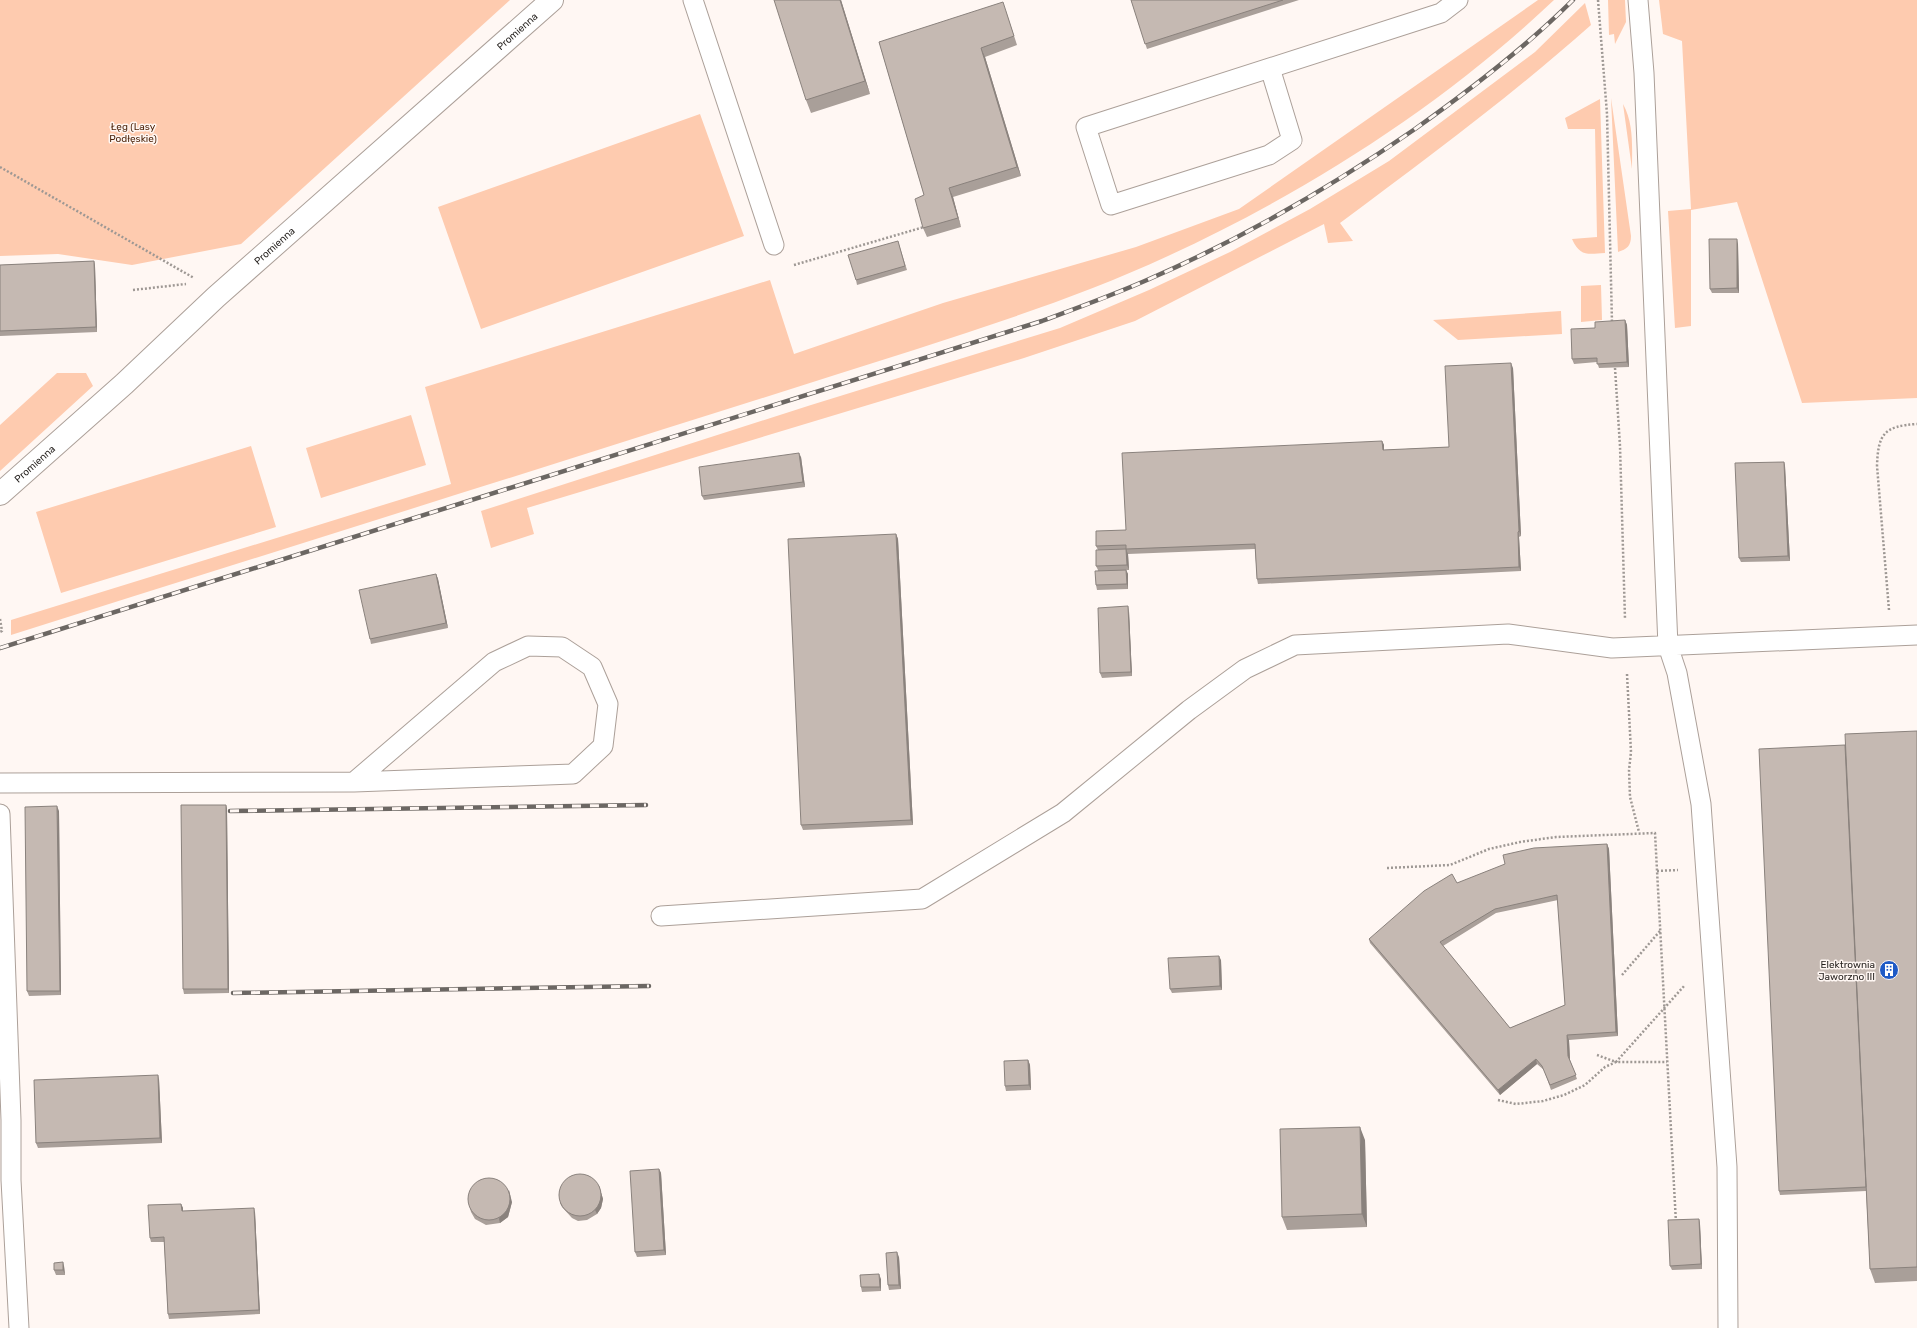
<svg xmlns="http://www.w3.org/2000/svg" width="1917" height="1328" viewBox="0 0 1917 1328" font-family="Rubik,sans-serif">
<style>
.green{fill:#fecbaf}
.lines{fill:none;stroke-linecap:round;stroke-linejoin:round}
.lane-casing{stroke:#aca099;stroke-width:21}
.secondary-casing{stroke:#aca099;stroke-width:24}
.path{stroke:#9e9894;stroke-width:2.5;stroke-dasharray:2 2;stroke-linecap:butt}
.lane{stroke:#fff;stroke-width:19}
.secondary{stroke:#fff;stroke-width:22}
.rail-casing{stroke:#6c6763;stroke-width:4.5}
.rail{stroke:#fff7f3;stroke-width:3;stroke-dasharray:9;stroke-linecap:butt}
.wall{fill:#a99f99;fill-rule:evenodd}
.shaded-wall{fill:#8a827d}
.building{fill:#c5b9b2;stroke:#8a827d;fill-rule:evenodd}
.labels{text-anchor:middle;stroke-width:3;stroke-linejoin:round;paint-order:stroke}
.street-label{font-size:10px;fill:#231f1c;stroke:#fff7f3}
.park-label{font-size:10px;fill:#4e250c;stroke:#fff7f3}
.poi-label{font-size:10px;fill:#231f1c;stroke:#fff7f3;text-anchor:end}
</style>
<rect width="100%" height="100%" fill="#fff7f3"/>
<!-- green -->
<path class="green" d="M0 0H510L241 244 132 265 58 254 0 256Z
M1538 0H1554C1443 105 1307 192 1168 256 1086 294 1000 322 914 350 831 376 748 403 664 429 447 498 229 566 11 635V620L451 484 425 387 770 280 794 354 943 303 1136 247 1239 209Z
M1608 0H1625L1626 22 1615 44 1614 34 1609 35Z
M1659 0H1917V398L1802 403 1737 202 1691 210V326L1675 328 1668 211 1691 209 1682 41 1663 34Z
M1585 3 1591 25C1511 96 1426 159 1340 223L1353 241 1328 243 1324 224 1135 321 1024 358 527 508 534 534 491 548 481 511 811 405 1060 328 1149 290 1230 252 1310 209 1389 161 1535 52Z
M1611 98 1631 236C1631 246 1627 249 1618 252Z
M1600 99 1605 253C1588 254 1580 257 1572 239L1597 237 1595 129H1568L1565 118Z
M1623 104C1634 124 1632 147 1632 169Z
M700 114 744 236 481 329 438 207Z
M1601 285 1602 320 1581 322V286Z
M1561 311 1562 334 1458 340 1433 320Z
M57 373H86L93 386 0 471V425Z
M411 415 426 465 321 498 306 448Z
M251 446 276 527 61 593 36 512Z"/>
<g class="lines">
<!-- lane casing -->
<g class="lane-casing">
<path id="lane" d="M693 0 774 245
M1638 0 1644 73 1668 646 1677 673 1701 804 1727 1167 1728 1328
M1270 68 1292 140 1269 155 1111 205 1086 127 1441 13 1458 0
M0 783 354 782 573 774 603 746 608 704 592 667 562 647 528 646 494 662 354 782
M0 814 11 1120V1180L19 1328
M661 916 922 899 1063 813 1189 710 1245 669 1295 645 1508 634 1612 648 1917 635"/>
</g>
<!-- secondary casing -->
<g class="secondary-casing">
<g id="secondary">
<path id="s1" d="M0 494 124 384 216 297 552 0"/>
</g>
</g>
<!-- path -->
<path class="path" d="M1598 0 1607 114 1612 323
M0 167 194 278
M794 265 924 227
M133 290 186 284
M1615 368 1620 446 1625 619
M1889 610 1877 466C1878 434 1884 426 1917 424
M0 619 2 631 0 632
M1627 674 1631 752 1629 770 1630 797 1639 832
M1387 868 1450 865 1489 849 1520 842 1556 837 1655 833 1676 1223
M1657 871 1678 870
M1622 975 1660 931
M1597 1055 1616 1062 1685 985
M1498 1100 1516 1104 1543 1101 1564 1095 1585 1085 1605 1067 1616 1062H1667"/>
<!-- lane -->
<use href="#lane" class="lane"/>
<!-- secondary -->
<use href="#secondary" class="secondary"/>
<!-- rail casing -->
<g class="rail-casing">
<path id="rail" d="M0 648 1042 321C1077 308 1113 295 1147 280 1242 239 1331 187 1415 129 1470 90 1525 48 1573 0
M230 811 646 805
M233 993 649 986"/>
</g>
<!-- rail -->
<use href="#rail" class="rail"/>
</g>
<!-- wall -->
<path class="wall" d="M841 0 870 94 811 113 806 100Z
M1131 0H1299L1147 49Z
M1006 11 1017 45 985 57 1021 176 953 197 961 227 927 237 923 228 924 195 879 42Z
M898 241 907 270 857 285 856 280Z
M1738 244 1739 293H1712L1710 289Z
M94 261 95 266 97 332 0 336V265Z
M1625 320 1627 325 1629 367 1599 368 1597 362 1574 364 1572 359 1595 328Z
M1513 368 1521 536 1519 537 1521 571 1258 584 1257 579 1255 549 1128 554 1129 570H1126L1128 574V589L1097 590 1096 585 1098 570 1096 566 1098 550 1096 546 1126 530 1382 441 1384 445V450L1449 447Z
M801 457 805 487 704 500 702 496Z
M1784 462 1785 466 1790 561 1741 562 1739 558Z
M896 534 898 539 913 825 803 830 801 825Z
M436 574 438 579 448 628 371 644 370 639Z
M1129 611 1132 676 1102 678 1100 673Z
M1917 731V1281L1875 1283 1870 1269 1866 1191 1780 1195 1779 1191 1845 745Z
M226 805 227 809 229 993 184 994 183 989Z
M59 811 61 995 29 996 27 991Z
M1607 844 1609 849 1618 1036 1569 1040 1570 1060 1577 1079 1551 1090 1544 1070 1537 1064 1500 1095 1370 943 1369 939 1457 883ZM1558 900 1565 1005 1510 1028 1443 946 1496 913Z
M1221 960 1222 990 1172 993 1170 989Z
M1028 1060 1030 1065 1031 1090 1006 1091 1005 1086Z
M159 1079 162 1143 38 1148 36 1143Z
M1365 1140 1367 1227 1287 1230 1282 1217Z
M659 1169 661 1173 666 1255 637 1257 635 1252Z
M599 1186 603 1199 601 1208 597 1214 587 1220 578 1221 572 1218 562 1207 560 1203Z
M512 1202 508 1217 500 1223 486 1225 475 1219 471 1212 470 1208Z
M181 1204 183 1208V1211L255 1212 260 1314 169 1319 168 1314 164 1242H151L150 1238Z
M1699 1219 1700 1224 1702 1269 1672 1270 1670 1266Z
M899 1257 901 1289 889 1290 888 1285Z
M64 1266 65 1275H56L54 1270Z
M881 1279V1291L862 1292 861 1287Z"/>
<!-- shaded-wall -->
<path class="shaded-wall" d="M840 0H841L870 94 865 81Z
M981 48 985 57 1021 176 1017 167Z
M949 188 953 197 961 227 958 218Z
M1737 239 1738 244 1739 293 1737 288Z
M94 261 95 266 97 332 96 327Z
M1625 320 1627 325 1629 367 1627 362Z
M1511 363 1513 368 1521 536 1519 531Z
M1382 441 1384 445V455L1383 450Z
M799 453 801 457 805 487 803 482Z
M1784 462 1785 466 1790 561 1788 556Z
M1518 532 1519 537 1521 571 1519 567Z
M896 534 898 539 913 825 911 820Z
M1126 549 1128 554 1129 570 1127 565Z
M1126 570 1128 574V589L1127 584Z
M436 574 438 579 448 628 446 623Z
M1128 606 1129 611 1132 676 1131 672Z
M226 805 227 809 229 993 228 989Z
M57 806 59 811 61 995 60 991Z
M1607 844 1609 849 1618 1036 1616 1032Z
M1219 956 1221 960 1222 990 1220 986Z
M1567 1035 1569 1040 1570 1060 1568 1056Z
M1536 1059 1537 1064 1500 1095 1498 1090Z
M1028 1060 1030 1065 1031 1090 1029 1085Z
M158 1075 159 1079 162 1143 160 1138Z
M1360 1127 1365 1140 1367 1227 1362 1214Z
M659 1169 661 1173 666 1255 664 1250Z
M599 1186 603 1199 601 1208 597 1214 595 1210Z
M509 1190 512 1202 508 1217 500 1223 499 1219Z
M181 1204 183 1208V1216L182 1211Z
M254 1208 255 1212 260 1314 259 1310Z
M1699 1219 1700 1224 1702 1269 1701 1264Z
M897 1252 899 1257 901 1289 899 1285Z
M63 1262 64 1266 65 1275 63 1270Z
M879 1274 881 1279V1291L880 1287Z"/>
<!-- building -->
<path class="building" d="M774 0H840L865 81 806 100Z
M1131 0H1283L1145 44Z
M1003 2 1014 36 981 48 1017 167 949 188 958 218 923 228 915 199 924 195 879 42Z
M1709 239H1737V288L1710 289Z
M898 241 905 266 856 280 848 255Z
M94 261 96 327 0 331V265Z
M1625 320 1627 362 1597 364V358L1572 359 1571 329 1595 328V322Z
M1511 363 1519 531 1518 532 1519 567 1257 579 1255 544 1126 549 1127 565 1096 566V550L1126 549V545L1096 546V531L1126 530 1122 453 1382 441 1383 450 1449 447 1445 366Z
M799 453 803 482 702 496 699 467Z
M1784 462 1788 556 1739 558 1735 463Z
M896 534 911 820 801 825 788 539Z
M1126 570 1127 584 1096 585 1095 571Z
M436 574 446 623 370 639 359 590Z
M1128 606 1131 672 1100 673 1098 608Z
M1917 731V1267L1870 1269 1845 734Z
M1845 745 1866 1187 1779 1191 1759 749Z
M181 805H226L228 989H183Z
M57 806 60 991H27L25 807Z
M1607 844 1616 1032 1567 1035 1568 1056 1576 1075 1550 1085 1542 1066 1536 1059 1498 1090 1369 939 1424 891 1452 874 1457 883 1505 864 1503 855 1534 848ZM1557 895 1565 1005 1510 1028 1440 942 1495 909Z
M1219 956 1220 986 1170 989 1168 958Z
M1028 1060 1029 1085 1005 1086 1004 1061Z
M158 1075 160 1138 36 1143 34 1080Z
M1360 1127 1362 1214 1282 1217 1280 1129Z
M659 1169 664 1250 635 1252 630 1171Z
M559 1195a21 21 0 1 1 42 0a21 21 0 1 1-42 0Z
M468 1199a21 21 0 1 1 42 0a21 21 0 1 1-42 0Z
M181 1204 182 1211 254 1208 259 1310 168 1314 164 1237 150 1238 148 1205Z
M1699 1219 1701 1264 1670 1266 1668 1220Z
M897 1252 899 1285H888L886 1253Z
M63 1262V1270H54V1263Z
M879 1274 880 1287H861L860 1275Z"/>
<!-- icons -->
<defs>
<g id="building-disc" transform="scale(1)"><circle r="9.5" fill="#1e5ac6" stroke="#fff7f3"/><path d="M-4-6H4V6H1V3H-1V6H-4ZM-2.5-4.3h1.7v1.8h-1.7ZM.8-4.3h1.7v1.8H.8ZM-2.5-1h1.7V.8h-1.7ZM.8-1h1.7V.8H.8Z" fill="#fff"/></g>
</defs>
<g fill-rule="evenodd">
<use href="#building-disc" x="1889" y="970"/>
</g>
<g class="labels">
<!-- street labels -->
<g class="street-label">
<text dy="4" stroke="none"><textPath href="#s1" startOffset="694">Promienna</textPath></text>
<text dy="4" stroke="none"><textPath href="#s1" startOffset="370">Promienna</textPath></text>
<text dy="4" stroke="none"><textPath href="#s1" startOffset="46">Promienna</textPath></text>
</g>
<!-- park labels -->
<g class="park-label">
<text x="133" y="130">Łęg (Lasy<tspan x="133" dy="12">Podłęskie)</tspan></text>
</g>
<!-- poi labels -->
<g class="poi-label">
<text x="1875" y="968">Elektrownia<tspan x="1875" dy="12">Jaworzno III</tspan></text>
</g>
</g>
</svg>
